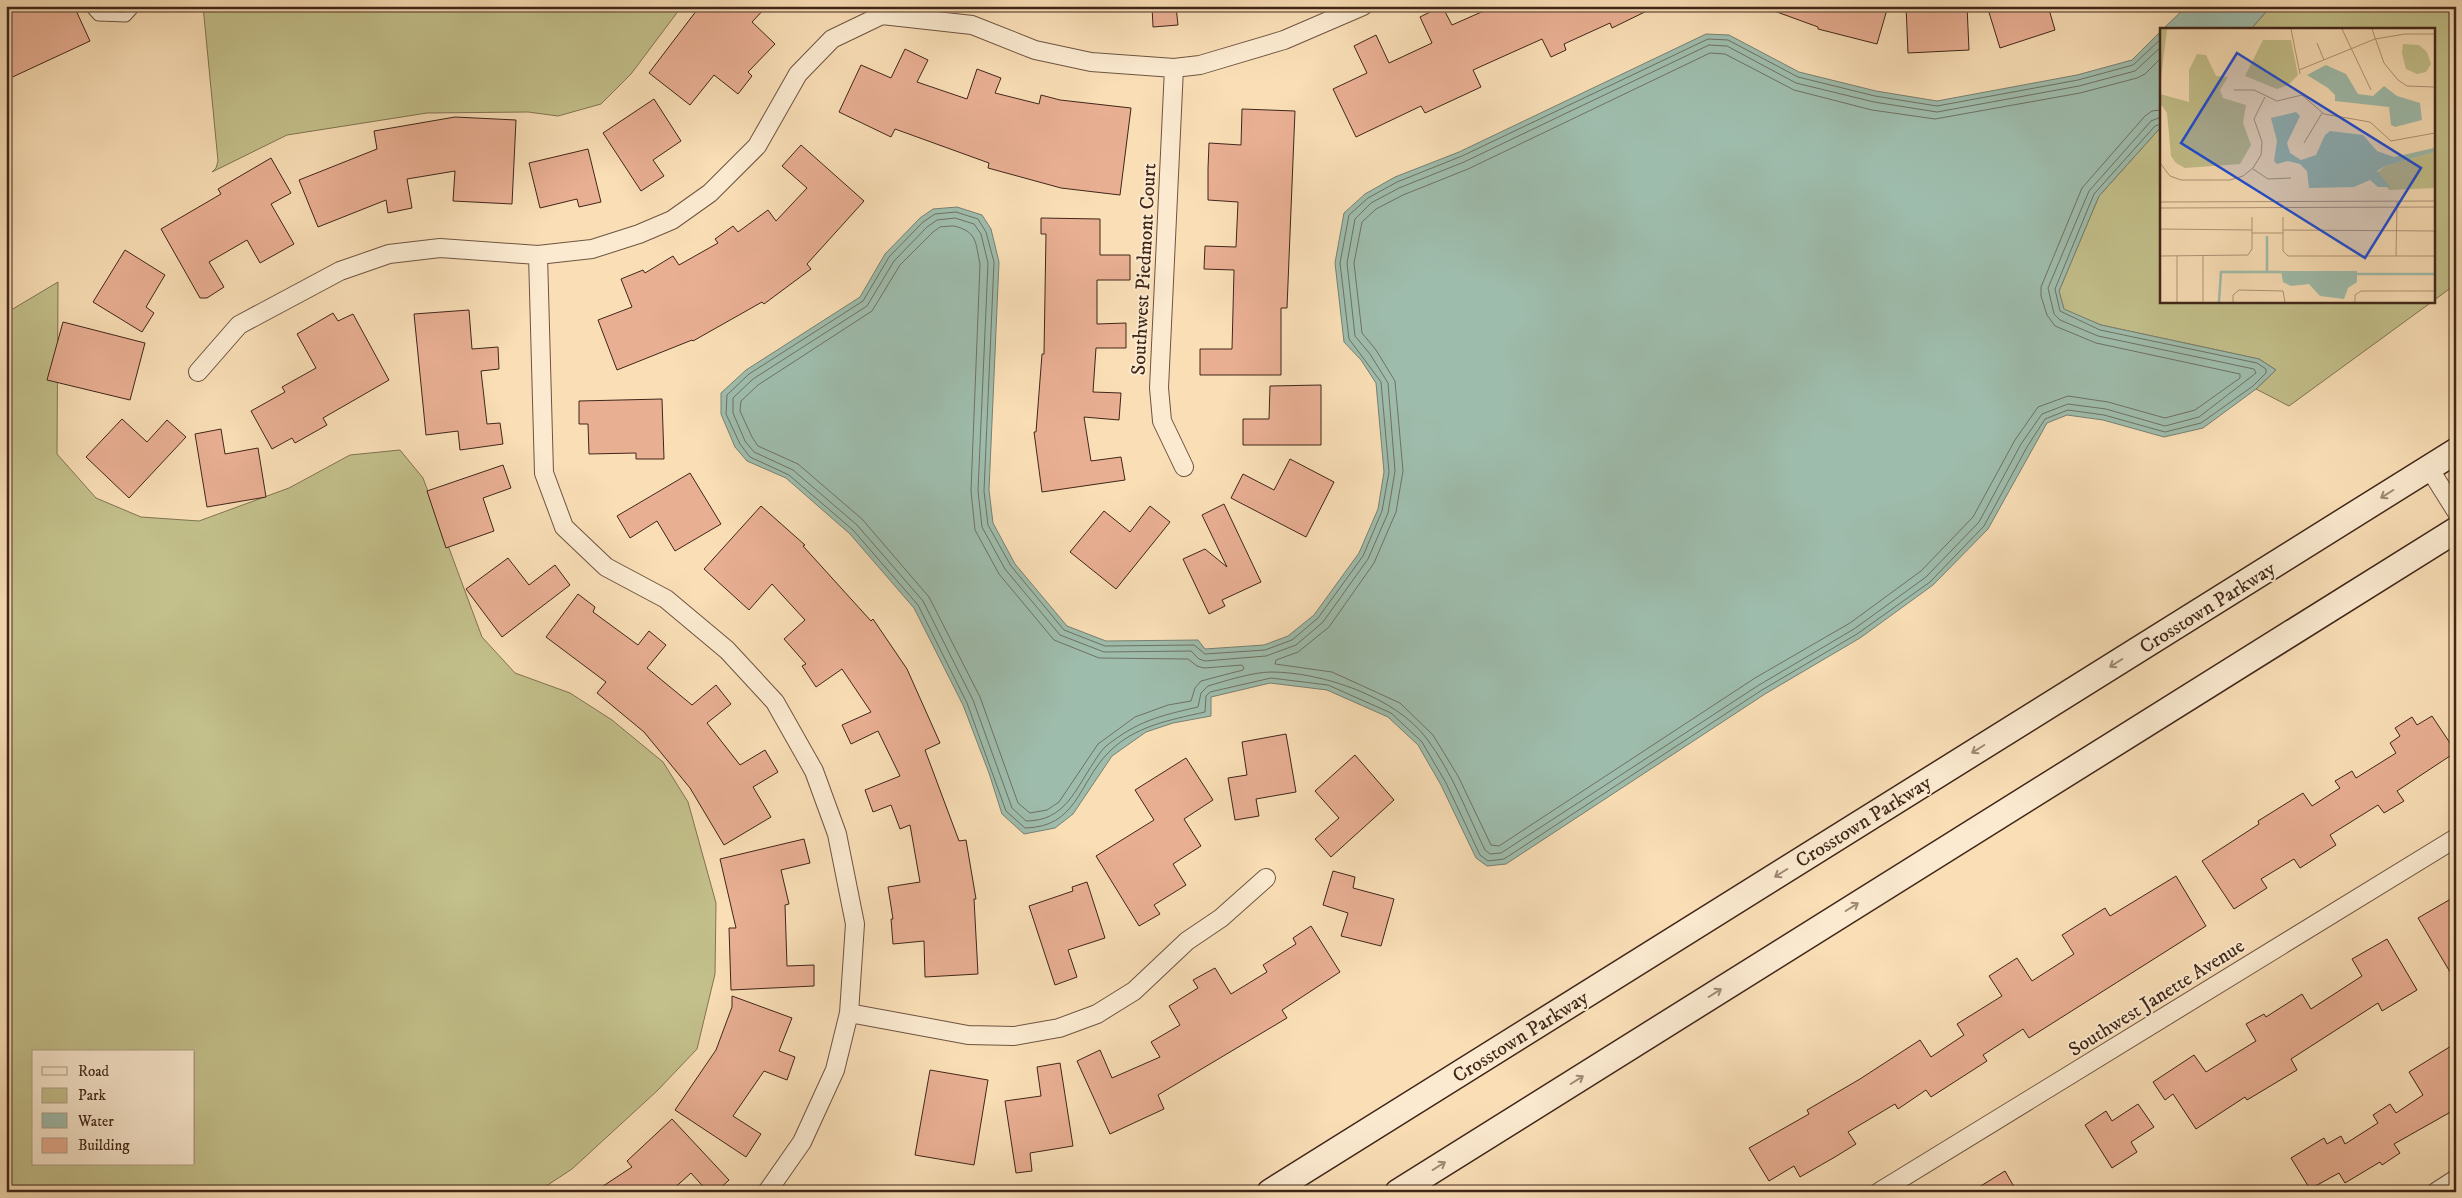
<svg xmlns="http://www.w3.org/2000/svg" width="2462" height="1198" viewBox="0 0 2462 1198" font-family="'IM FELL DW Pica',serif">
<style>
.green{fill:#c3c08b;stroke:#827352;fill-rule:evenodd}
.water{fill:#9ebcac;stroke:#788071}
.lines{fill:none;stroke-linecap:round;stroke-linejoin:round}
.shore{stroke:#6f7162;stroke-width:1}
.building{fill:#e9af93;stroke:#402619}
.service-casing{stroke:#6e5440;stroke-width:11}
.minor-casing{stroke:#6e5440;stroke-width:20}
.secondary-casing{stroke:#402619;stroke-width:28}
.service{stroke:#fbead0;stroke-width:9}
.minor{stroke:#fbead0;stroke-width:18}
.secondary{stroke:#fbead0;stroke-width:25}
.oneway{stroke:#9e8874}
.labels{text-anchor:middle;stroke-width:4;stroke-linejoin:round;paint-order:stroke}
.street-label{font-size:20px;fill:#402619;stroke:#fbead0}
.inset-river{fill:none;stroke:#9ebcac;stroke-width:2.5}
.inset-road{fill:none;stroke:#af9477;stroke-width:1}
.view{fill:#1d4ed8;fill-opacity:0.15;stroke:#1d4ed8;stroke-width:2.5}
.inset-edge{fill:none;stroke:#402619;stroke-width:2.5}
</style>
<rect width="100%" height="100%" fill="#f9deb6"/>
<filter id="stains"><feTurbulence type="fractalNoise" baseFrequency=".004" numOctaves="4"/><feColorMatrix values="0 0 0 0 .2 0 0 0 0 .09 0 0 0 0 .02 0 0 0 .5 -.17"/></filter>
<radialGradient id="worn" r=".72"><stop offset=".6" stop-color="#630" stop-opacity="0"/><stop offset="1" stop-color="#630" stop-opacity=".3"/></radialGradient>
<!-- green -->
<path class="green" d="M203 6H682L631 74 601 104 558 116 528 112 427 113 287 135 212 172 216 168 218 161Z
M2271 6H2456V284L2433 301V29H2251Z
M2161 127V301H2433L2289 406 2256 389 2276 370 2259 359 2101 325 2064 310 2059 291 2099 196Z
M58 282 57 454 96 498 141 517 199 521 289 488 350 455 400 450 423 478 482 637 515 673 570 693 612 720 663 762 688 802 716 903 715 974 697 1049 658 1090 572 1169 537 1192H6V313ZM34 1052H194V1164H34Z"/>
<!-- water -->
<path class="water" d="M2187 6H2271L2251 29H2163Z
M2161 31V127L2099 196 2059 291 2064 309 2101 325 2259 359 2276 370 2256 389 2203 428 2164 437 2103 420 2067 415 2047 423 1988 529 1933 585 1860 638 1765 694 1506 864 1487 866 1476 858 1441 785 1418 745 1388 717 1327 690 1270 683 1211 697V716L1173 723 1146 732 1112 756 1073 814 1055 828 1024 834 1002 814 989 773 963 705 914 608 850 534 786 478 747 461 735 447 721 414V393L746 370 860 297 885 254 920 218 933 209 957 207 982 215 991 229 999 262 989 490 993 523 1015 564 1067 626 1106 641 1198 640 1205 649 1264 645 1288 636 1314 615 1359 553 1378 509 1384 472 1376 383 1361 360 1344 342 1335 263 1344 213 1365 194 1395 177 1459 152 1706 34 1729 35 1799 72 1876 91 1937 101 2077 75 2132 60Z"/>
<g class="lines">
<!-- shore -->
<path class="shore" d="M2161 39 2133 65 2078 80 1937 106 1875 96 1798 77 1728 40 1708 39 1462 156 1397 182 1368 198 1349 215 1340 263 1349 339 1381 382 1389 472 1382 511 1363 556 1318 618 1292 640 1265 650 1205 654 1194 645 1105 646 1064 630 1011 566 988 525 984 491 994 262 986 232 978 219 956 212 935 214 923 222 889 257 863 301 749 374 727 395 726 414 740 444 750 457 789 475 853 530 918 605 967 703 1006 811 1025 828C1077 827 1078 784 1108 753 1134 726 1170 720 1205 712L1206 696 1210 692 1271 678 1328 685 1391 713 1422 742 1446 783 1480 855 1488 861 1504 859 1762 690 1857 634 1930 582 1984 526 2027 447 2045 419 2068 410 2104 415 2165 432 2201 423 2253 386 2266 373V369L2257 363 2100 330 2060 311 2055 289 2094 194 2155 126 2161 124
M2161 47 2135 71 2079 86 1937 112 1874 102 1796 83 1727 46 1709 45 1464 162 1399 188 1371 203 1355 219 1347 263 1355 336 1370 354 1388 383 1395 471 1388 513 1368 559 1323 622 1296 645 1266 656 1205 661 1199 659 1191 651 1104 652 1060 635 1005 569 982 527 978 491 988 263 981 234 974 224 955 218 937 220 927 227 894 261 867 306 753 379 733 398V413L745 441 754 452 793 470 857 525 923 601 973 700 1012 808 1026 821C1065 821 1075 790 1094 762 1097 757 1101 751 1105 747 1137 721 1159 716 1198 707L1201 693 1208 686C1225 681 1253 672 1271 672 1322 672 1396 697 1427 739 1452 772 1467 813 1485 850L1490 854 1501 853 1759 685 1854 629 1926 577 1979 522 2021 444 2042 414 2068 404 2106 409 2165 426 2199 417 2256 373 2254 369 2098 336 2060 320 2054 314 2048 288 2089 191 2151 121 2161 117
M2161 58 2145 74 2137 78 2080 93 1935 119 1872 110 1794 90 1725 54 1710 53 1468 169 1403 195 1376 209 1362 222 1354 263 1362 333 1376 350 1395 381 1403 471 1396 512 1374 563 1329 627 1298 652 1276 660 1275 664 1332 672 1400 703 1433 735 1458 776 1491 845 1499 846 1755 678 1850 623 1921 571 1973 517 2015 440 2038 407 2068 396 2108 402 2165 418 2195 410 2240 378V374L2096 343 2055 326 2047 315 2041 296V287L2082 188 2145 116 2152 111 2161 110
M954 226C978 232 975 242 980 264L971 491 975 530 999 574 1054 640 1099 658 1188 659 1197 666 1204 668 1242 665 1244 668 1243 670 1201 681 1195 688 1191 701 1168 705 1135 717 1098 744 1059 802 1047 810 1030 813 1018 803 980 697 929 597 862 519 798 464 758 446 752 437 740 411 741 401 758 385 872 311 900 265 933 232 940 227Z"/>
</g>
<!-- building -->
<path class="building" d="M6 6H74L90 41 6 80Z
M700 6H767L752 22 775 44 748 72 752 76 738 94 714 75 690 105 649 73Z
M1152 6H1176L1178 25 1153 27Z
M1442 6 1452 25 1495 6H1657L1612 28 1610 23 1564 44 1566 50 1551 57 1542 39 1473 70 1481 87 1425 113 1421 106 1356 137 1333 89 1367 73 1354 46 1376 35 1389 63 1432 43 1420 17Z
M1767 6H1888L1877 44 1818 29V27L1766 8Z
M1906 6H1967L1969 50 1908 53Z
M1987 6H2048L2055 30 2000 48Z
M905 49 928 60 917 82 967 99 977 69 1001 78 995 93 1039 104 1041 95 1060 100 1131 108 1120 195 1061 188 988 168 989 163 895 129 891 137 839 112 861 65 891 78Z
M654 99 681 141 653 160 664 176 641 191 603 133Z
M1242 109 1295 111 1287 308H1281V375H1200V349H1232L1234 270 1204 269 1205 246 1236 247 1238 202 1208 200V169L1209 143 1241 145Z
M455 117 516 120 512 204 453 201 455 171 407 179 412 208 388 213 386 200 318 227 299 180 377 149 374 131Z
M801 145 864 201 807 264 811 269 764 304 762 302 693 341 692 340 617 370 598 320 632 307 621 279 643 270 645 273 673 256 679 265 718 243 715 239 733 226 738 232 768 210 776 221 807 188 782 166Z
M588 149 601 202 579 207 577 199 540 208 529 163Z
M271 158 291 193 271 204 294 244 260 263 247 240 209 262 224 287 207 298H200L161 229 221 194 218 189Z
M1041 218 1100 219V255H1130V280H1097V324L1126 323V348H1096L1093 392 1121 393 1119 420 1084 417 1091 461 1121 457 1125 480 1042 492 1034 432H1036L1042 354H1044L1046 234H1041Z
M125 250 165 275 146 307 154 313 142 332 93 302Z
M469 310 472 349 498 347 499 369 481 371 487 424 500 423 503 444 460 450 458 431 426 435 414 314Z
M333 313 338 321 353 314 389 380 323 418 327 425 295 443 292 438 272 449 251 411 285 392 282 387 316 368 297 334Z
M63 322 145 343 130 400 47 380Z
M1321 385V445H1243V419H1269L1270 386Z
M662 399 664 459H636V453L589 454 588 424H579V401Z
M122 419 147 442 167 420 186 437 129 498 86 457Z
M221 429 225 454 258 448 266 497 207 507 195 434Z
M1290 459 1334 482 1306 537 1231 498 1243 474 1274 490Z
M503 465 511 488 483 498 494 531 446 548 427 491Z
M690 473 721 524 675 551 657 521 630 538 617 516Z
M1224 504 1261 582 1222 600 1225 606 1209 614 1183 559 1205 549 1227 567 1202 515Z
M761 506 805 545 803 546 871 621 873 619 907 669 940 743 925 750 959 841 966 840 976 899H974L978 974 925 977 924 941 893 944 891 919H893L888 887 920 882 910 825 900 829 891 805 873 812 865 790 900 776 878 731 851 744 842 725 871 712 842 669 816 687 802 666 806 664 784 639 805 620 772 584 749 610 704 569Z
M1150 506 1170 522 1116 589 1070 552 1104 511 1130 532Z
M508 558 529 585 555 565 570 585 502 637 466 589Z
M578 594 595 607 593 612 638 645 649 631 666 645 647 668 692 705 716 685 731 704 707 723 740 765 765 750 778 772 753 787 771 817 724 845 690 788 644 732 597 693 606 682 546 637Z
M2432 716 2456 752 2397 791 2404 801 2384 813 2378 805 2330 835 2336 845 2300 868 2294 859 2261 879 2267 888 2234 909 2202 861 2259 824 2258 821 2303 793 2312 806 2340 788 2335 781 2352 771 2356 778 2396 753 2390 743 2400 736 2395 728 2412 717 2417 725Z
M1286 734 1296 792 1256 799 1259 816 1235 820 1228 778 1247 775 1242 742Z
M1355 755 1394 800 1331 857 1315 839 1339 818 1315 791Z
M1186 758 1213 800 1184 819 1201 846 1173 864 1186 885 1154 905 1160 914 1139 926 1096 856 1154 820 1135 790Z
M804 839 810 863 781 870 789 904 785 905 787 966 814 965V986L731 990 729 928H736L720 859Z
M1333 871 1355 877 1353 888 1394 899 1381 946 1341 936 1348 913 1323 905Z
M2176 876 2206 926 2029 1038 2023 1029 1983 1055 1987 1061 1931 1097 1926 1090 1898 1109 1895 1104 1848 1132 1856 1144 1835 1157 1800 1177 1794 1166 1769 1181 1749 1148 1809 1114 1807 1110 1860 1079 1920 1040 1931 1057 1964 1035 1957 1024 2002 996 1989 976 2017 958 2032 981 2074 954 2062 935 2105 908 2110 916Z
M1087 882 1105 938 1068 950 1077 977 1055 985 1029 906 1073 891 1072 887Z
M2456 896V982L2418 918Z
M1311 926 1340 972 1282 1010 1287 1018 1158 1095 1164 1109 1110 1134 1077 1061 1100 1050 1112 1078 1160 1057 1151 1042 1180 1025 1169 1006 1198 988 1193 980 1215 968 1231 994 1267 972 1263 965 1296 944 1293 938Z
M2387 939 2417 990 2382 1011 2378 1003 2291 1059 2297 1070 2247 1100 2245 1097 2196 1129 2173 1094 2165 1100 2153 1082 2194 1055 2206 1072 2256 1041 2246 1024 2264 1014 2266 1017 2302 994 2311 1009 2362 976 2352 959Z
M732 996 792 1018 779 1051 795 1057 787 1080 764 1071 733 1116 761 1134 746 1157 675 1110 716 1050 732 1007Z
M2456 1043V1109L2394 1144 2400 1153 2382 1165 2380 1162 2345 1183 2339 1173 2310 1189 2291 1158 2324 1138 2327 1144 2341 1136 2345 1144 2378 1123 2373 1115 2390 1104 2396 1113 2423 1095 2409 1072Z
M1060 1063 1073 1146 1030 1153 1032 1171 1016 1173 1005 1101 1041 1096 1037 1067Z
M930 1070 988 1080 974 1165 915 1155Z
M2138 1104 2154 1127 2131 1142 2137 1152 2112 1168 2085 1125 2106 1111 2112 1121Z
M672 1119 729 1180 716 1192H708L691 1173 670 1192H594L632 1167 627 1161Z
M2005 1171 2017 1192H1971Z"/>
<g class="lines">
<!-- service casing -->
<g class="service-casing">
<path id="service" d="M89 6 98 16 126 17 136 6"/>
</g>
<!-- minor casing -->
<g class="minor-casing">
<path id="minor" d="M1174 68 1159 388 1162 421 1184 467
M538 255 544 473 564 527 606 567 666 599 727 650 775 702 814 771 837 834 855 924 849 1013 835 1070 802 1142 767 1192
M198 372 239 325 340 271 389 254 440 248 538 255 592 249 639 234 672 220 710 193 757 146 798 74 832 39 882 15 972 25 1035 50 1091 62 1174 68 1200 65 1284 40 1363 6
M2429 468 2456 511
M849 1013 968 1035 1014 1036 1059 1028 1097 1014 1134 991 1187 941 1221 918 1266 878
M1879 1192 2456 838
M2436 1192 2456 1179"/>
</g>
<!-- secondary casing -->
<g class="secondary-casing">
<path id="secondary" d="M1270 1192 2456 451
M1398 1192 2456 530"/>
</g>
<!-- service -->
<use href="#service" class="service"/>
<!-- minor -->
<use href="#minor" class="minor"/>
<!-- secondary -->
<use href="#secondary" class="secondary"/>
</g>
<!-- one-way arrows -->
<defs><path id="oneway-shaft" d="M-6 0H5M1.5-3L5.5 0L1.5 3" fill="none" stroke-width="1.6" stroke-linecap="round" stroke-linejoin="round" transform="scale(1.25)"/></defs>
<g class="oneway">
<use href="#oneway-shaft" transform="translate(2387 494) rotate(148)"/>
<use href="#oneway-shaft" transform="translate(2116 663) rotate(148)"/>
<use href="#oneway-shaft" transform="translate(1978 749) rotate(148)"/>
<use href="#oneway-shaft" transform="translate(1781 873) rotate(148)"/>
<use href="#oneway-shaft" transform="translate(1852 907) rotate(-32)"/>
<use href="#oneway-shaft" transform="translate(1715 993) rotate(-32)"/>
<use href="#oneway-shaft" transform="translate(1577 1080) rotate(-32)"/>
<use href="#oneway-shaft" transform="translate(1439 1166) rotate(-32)"/>
</g>
<g class="labels">
<!-- street labels -->
<g class="street-label">
<text transform="translate(1143 269) rotate(-87)" y="7">Southwest Piedmont Court</text>
<text transform="translate(2207 607) rotate(-32)" y="7">Crosstown Parkway</text>
<text transform="translate(1863 821) rotate(-32)" y="7">Crosstown Parkway</text>
<text transform="translate(2156 997) rotate(-32)" y="7">Southwest Janette Avenue</text>
<text transform="translate(1520 1036) rotate(-32)" y="7">Crosstown Parkway</text>
</g>
</g>
<!-- overview -->
<g transform="translate(2160 28)">
<rect width="275" height="275" fill="#f9deb6"/>
<path d="M0 1H7L0 59ZM103 12H131L138 47 128 57 117 61 85 48ZM243 16 259 17 267 24 271 36 266 44 257 46 246 41 242 25ZM37 26 46 27 56 48 68 49 60 62 63 70 86 77 83 95 91 117 80 136 25 140 16 135 11 128 7 85 0 75V66L29 74V42ZM275 124V160L229 162 217 145 225 138Z" fill="#c3c08b"/>
<path d="M166 37 186 46 198 66 213 68 224 58 237 68 260 75 262 92 235 99 231 97 229 79 175 73V67L168 60 147 47ZM136 84 140 88 127 115 130 125 141 132 156 127 165 107 170 103 203 107 217 123 234 129 274 120 275 124 225 138 217 143 230 159H218L210 152 194 159 149 160 147 143 140 136 128 133 117 136 114 133 117 113 111 90ZM121 243H197V254L188 260 184 271 160 268 149 256 131 258 123 254Z" fill="#9ebcac"/>
<path class="inset-river" d="M107 244V208M197 246H275M59 274 61 244H121"/>
<path class="inset-road" d="M131 1 140 46M182 1 211 62M212 1 224 35 238 52 247 58 275 59M157 15 164 32M139 42 215 11 245 6H275M74 62H94L117 73 142 67 164 86 210 94 231 113 275 105M144 115 162 85M0 135 10 148 21 152H70L83 148 93 140 101 127 102 114 94 91 105 69M93 141 108 151 131 150M0 174 275 173M0 180 275 179M123 189V223L128 228H275M0 201 92 202M123 202 275 203M92 205H123M0 228 88 227 92 221V189M236 228 237 174M17 274V228M43 274V228M73 274V267L79 262 123 263 125 274M195 274V267L201 263H275"/>
<path class="view" d="M77 25 261 140 205 230 21 115Z"/>
<rect width="275" height="275" class="inset-edge"/>
</g>
<!-- margin -->
<rect width="2462" height="1198" fill="none" stroke="#f9deb6" stroke-width="25"/>
<rect x="8" y="8" width="2447" height="1183" fill="none" stroke="#402619" stroke-width="2.5"/>
<rect x="12" y="12" width="2437" height="1173" fill="none" stroke="#402619"/>
<!-- legend -->
<rect x="32" y="1050" width="162" height="115" fill="#fbead0" stroke="#b09c87"/>
<rect x="42" y="1067" width="25" height="8" fill="#fbead0" stroke="#b09c87"/>
<text x="78" y="1076" font-size="15" fill="#402619">Road</text>
<rect x="42" y="1088" width="25" height="15" fill="#c3c08b" stroke="#b09c87"/>
<text x="78" y="1100" font-size="15" fill="#402619">Park</text>
<rect x="42" y="1113" width="25" height="15" fill="#9ebcac" stroke="#b09c87"/>
<text x="78" y="1126" font-size="15" fill="#402619">Water</text>
<rect x="42" y="1138" width="25" height="15" fill="#e9af93" stroke="#b09c87"/>
<text x="78" y="1150" font-size="15" fill="#402619">Building</text>
<rect width="100%" height="100%" filter="url(#stains)"/>
<rect width="100%" height="100%" fill="url(#worn)"/>
</svg>
